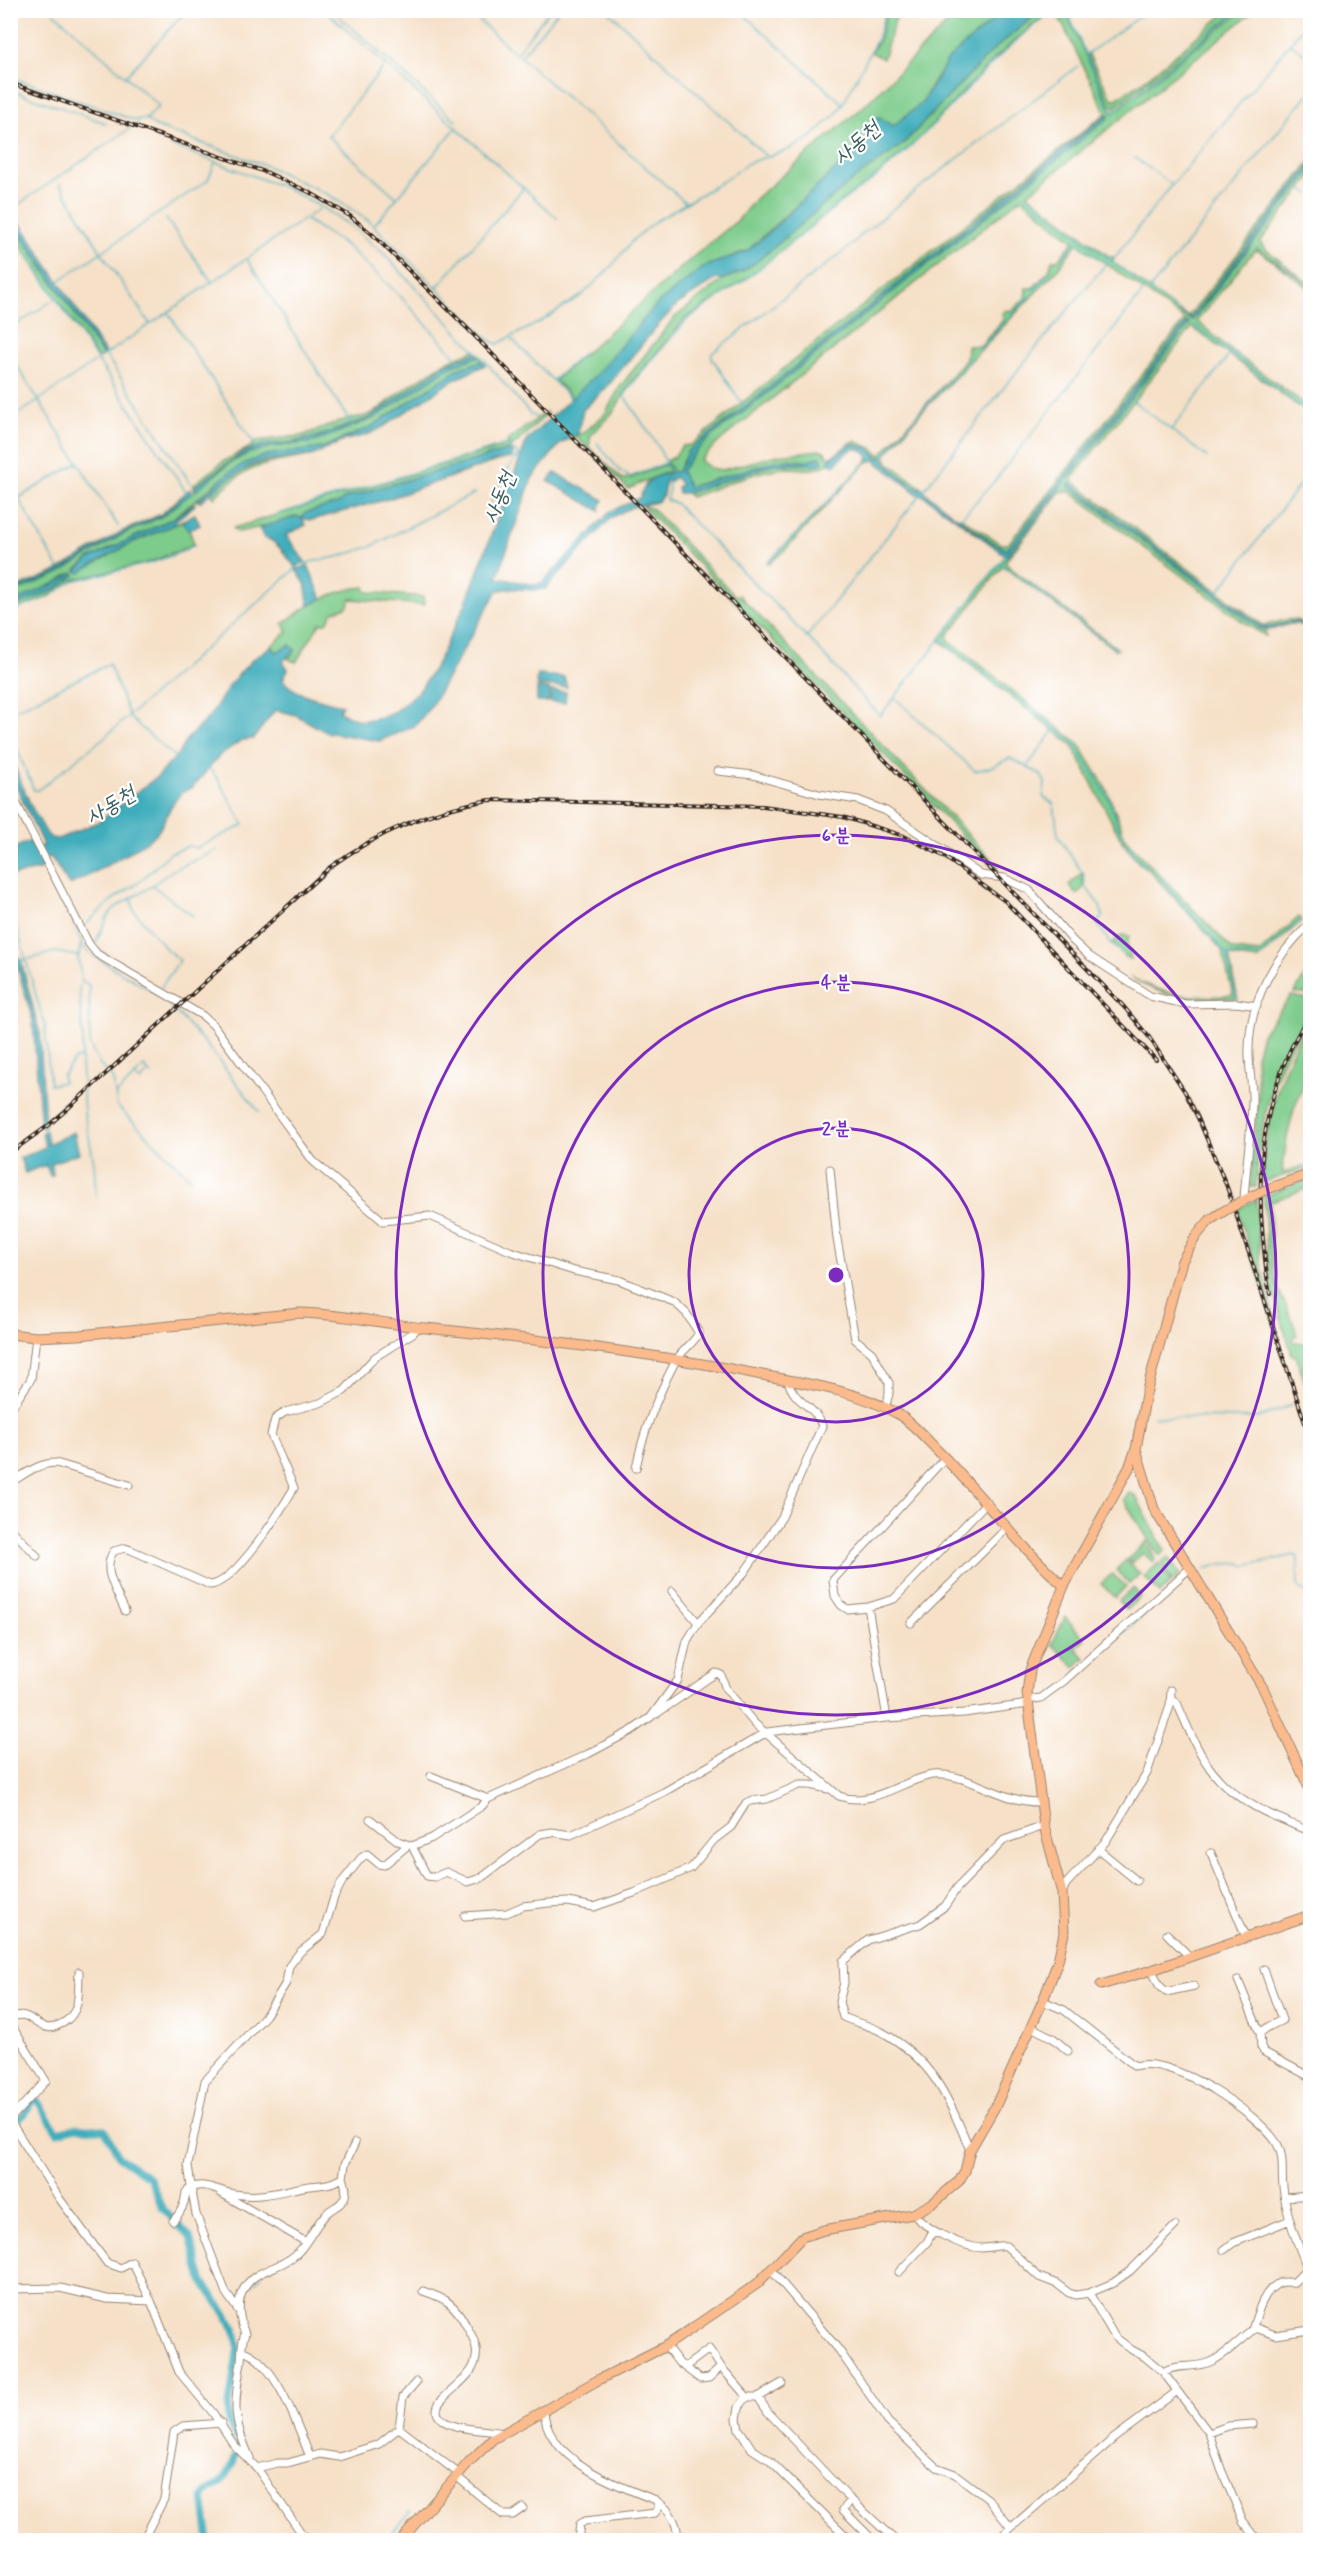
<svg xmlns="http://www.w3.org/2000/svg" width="1321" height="2551" viewBox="0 0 1321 2551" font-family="Mynerve,'Poor Story',sans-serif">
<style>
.green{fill:#7ecc8c;stroke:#5c7b55;stroke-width:1.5;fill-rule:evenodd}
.water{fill:#3fadbc;stroke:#3d6c6d;stroke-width:1.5}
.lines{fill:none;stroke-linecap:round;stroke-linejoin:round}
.stream{stroke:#3fadbc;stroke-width:1.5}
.canal{stroke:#3fadbc;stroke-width:7}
.minor-casing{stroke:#988572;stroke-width:9}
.major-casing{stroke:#988572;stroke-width:11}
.minor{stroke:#fff;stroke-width:7}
.major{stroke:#fbbb8d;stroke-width:9}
.rail-casing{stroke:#3b2a1e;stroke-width:4}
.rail{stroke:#fff;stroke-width:1.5;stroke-dasharray:4.5;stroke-linecap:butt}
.major-bridge-casing{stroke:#988572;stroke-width:11;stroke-linecap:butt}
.major-bridge{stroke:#fbbb8d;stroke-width:9}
.ring{fill:none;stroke:#7b2cbf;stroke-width:3}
.labels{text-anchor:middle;stroke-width:4.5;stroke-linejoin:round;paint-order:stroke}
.water-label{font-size:22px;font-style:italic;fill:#3d5e5d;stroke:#fff}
.centre{fill:#7b2cbf;stroke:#fff;stroke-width:3}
.ring-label{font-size:18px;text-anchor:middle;font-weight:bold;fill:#7b2cbf;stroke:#fff;stroke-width:4.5;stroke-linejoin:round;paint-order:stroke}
</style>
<rect width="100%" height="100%" fill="#fff"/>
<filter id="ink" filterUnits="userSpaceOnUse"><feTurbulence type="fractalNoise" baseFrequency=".0167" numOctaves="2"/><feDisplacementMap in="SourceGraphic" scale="12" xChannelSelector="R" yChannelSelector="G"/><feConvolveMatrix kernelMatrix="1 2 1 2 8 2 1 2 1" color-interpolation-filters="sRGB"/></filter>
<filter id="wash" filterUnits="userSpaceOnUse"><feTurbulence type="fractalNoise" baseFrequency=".008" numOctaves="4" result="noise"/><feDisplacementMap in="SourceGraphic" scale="24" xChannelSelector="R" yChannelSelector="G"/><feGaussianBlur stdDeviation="1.35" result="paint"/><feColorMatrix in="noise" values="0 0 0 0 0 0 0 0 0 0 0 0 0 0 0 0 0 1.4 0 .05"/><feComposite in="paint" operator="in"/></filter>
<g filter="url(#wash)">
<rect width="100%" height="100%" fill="#f6e0c7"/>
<!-- green -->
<path class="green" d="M887 11H898L883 59 871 52 879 40Z
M960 11H1004L936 77 922 103 893 126 879 118 874 121V133L860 151 835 170 747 251 704 267 657 304 596 375 574 397H571L555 380 693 257 738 220 756 198 863 107Z
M1040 11H1060L1069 19 1112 113 1242 11H1254L1028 194 1110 257H1114L1113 262 1192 321 1310 171V178L1260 242 1264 248 1310 284 1256 248 1310 286V289L1259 251H1254L1197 321 1232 351 1310 408V415L1192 327 1071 480 1263 625C1276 624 1293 614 1304 624 1289 616 1275 632 1261 626L1068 486 1265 631 1266 636 1246 624 1069 491 1060 492 1005 562 1009 567 1118 649 1115 650 1003 566 947 636 948 639 1079 744 1107 790 1126 840 1233 950 1259 953 1299 917 1302 920 1258 960 1229 956 1238 999C1194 1001 1169 1001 1130 977 1164 996 1195 999 1233 995L1222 950 1149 870 1139 863 1123 843 1072 745 939 640 1189 324 1187 322 1007 550 992 542 962 520V518L1001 544H1008L1185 320 1077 243 1056 271 919 415 885 456 888 462 923 489C909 490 882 457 872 451 865 447 855 447 848 445L830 459 829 463C815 473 805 468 789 468 754 469 723 487 690 497L687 493 774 464H821L823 461 819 457 805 461 784 459 689 487C686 484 682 479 681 475 678 457 733 420 746 410L1070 149 1109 117 1107 114 746 406 688 451 678 471 674 473 666 461 674 457 682 446 691 445 799 356 1106 113 1060 19 1056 16H1045L1034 24 992 61 919 139 867 184 849 195 749 277 685 319 630 384 614 411 591 435 589 447 622 479 631 478 666 464 669 471 628 489 575 436 583 433 605 414 620 387 674 318 724 279 743 271 759 260 848 184 903 144 992 51ZM1021 198 1074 241 1058 260H1052L1049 271 1033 288H1026L1025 298 1013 310 1004 311 1002 314 1003 320 980 346H967L966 359 881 455 874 449 855 441C845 444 839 455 829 457L824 451 820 450 778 455 722 470 710 468 700 460 722 439Z
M1228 11H1238L1115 107 1110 105 1087 56 1089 55 1112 99H1116L1147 78Z
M1310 162V166L1191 318 1188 317Z
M11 222 103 355 98 359 11 232Z
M475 350 477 353 448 363 369 418 316 437 289 443 263 445 244 452 194 487V484L224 461 252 446 255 441 301 436 347 419 365 416 376 411 407 387 446 362Z
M479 356 482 361 458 369 371 427 322 448 266 456 243 464 225 476 172 519 89 559 76 569 81 573 87 568 133 542 184 521 189 529 194 544 151 562 73 580 47 597 11 611V607L53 590 75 575 69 574 54 584 11 603V593L57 574 123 534 162 516 231 462 249 453 270 447 313 442 374 418 450 367Z
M546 412 547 414 513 446 510 445 509 450 345 498C334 511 313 507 301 519L297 516 276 524 238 532 233 528 508 445 507 441Z
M314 455C272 464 246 462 214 498L211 493C248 460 268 462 314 455Z
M867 462 785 550 769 564 767 563Z
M641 505 652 509 735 596 739 595 999 867 996 870Z
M365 587 367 592 423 597 424 605 351 599 347 607 333 612 327 623H320L296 662 288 659 295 650 276 652 271 646 288 631 283 624C306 605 336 589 365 587Z
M1082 873 1084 887 1077 894 1069 885Z
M1122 935 1129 936 1127 943 1131 959 1125 957 1112 943Z
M1310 969V995L1294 993Z
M1291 996 1307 999 1310 998C1311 1018 1287 1048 1279 1069 1265 1107 1257 1146 1256 1187H1252L1250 1186 1258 1095 1256 1056 1262 1034Z
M1310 1017V1067L1294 1109 1287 1137 1282 1173 1310 1164V1168L1263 1182C1263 1124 1281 1067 1310 1017Z
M1310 1179V1187L1270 1202C1271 1230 1269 1261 1278 1288 1284 1304 1294 1319 1297 1336L1293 1337V1341L1310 1345V1397L1296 1356 1292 1355 1272 1288 1267 1255 1264 1196Z
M1256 1199 1261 1266 1279 1338 1237 1210Z
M1129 1493 1135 1495 1165 1551 1159 1556 1123 1499Z
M1147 1541 1155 1560 1153 1562 1143 1553 1132 1563 1128 1559Z
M1168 1557 1180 1575 1172 1582 1162 1562Z
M1126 1560 1140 1574 1129 1584 1116 1570Z
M1159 1563 1171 1583 1160 1593 1144 1577Z
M1112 1574 1126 1586 1115 1598 1101 1584Z
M1133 1588 1141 1596 1126 1610 1119 1601Z
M1065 1617 1085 1639 1076 1648 1085 1658 1075 1667 1052 1644Z"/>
<!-- water -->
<path class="water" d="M1004 11H1040L992 51 903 144 848 184 759 260 743 271 724 279H716L678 304 658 325 606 388 583 410 578 434 560 444 532 478 497 578 536 585 543 582 611 511 640 498C647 474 658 476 678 471L688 451 746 406 1108 114 1109 117 1070 149 746 410C721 429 696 445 681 472L689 487 778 460 805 461 820 457 823 461 821 464H774L687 493H678L677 487 681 485 675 477 670 481 666 479 663 495 657 502 632 507 612 517 545 589C529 592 513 585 497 591L431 706 415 726 379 741 326 732 296 715 275 710 253 739 242 740 220 755 192 788C174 792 167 817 159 830 154 841 83 879 69 885L51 857 46 859 42 869 11 876V849L31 841 35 849 43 845 11 775 10 756 31 806 47 834 51 838 58 839 98 822 158 776 179 753 186 740 209 717 225 693 228 686 252 660 271 646 276 652 290 645 295 650 283 661 288 669 283 679C290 694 326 701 342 705L339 712 361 721 381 717 395 711 420 690 437 663 465 605 527 440 596 375 657 304 704 267 747 251 768 233 835 170 860 151 874 133V121L879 117 893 126 922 103 949 58Z
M1310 166V171L1192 321 1177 310 1191 318Z
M14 214 106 354 103 355C72 311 43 265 11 222V216Z
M1187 322 1189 324 1007 556 924 496 919 495 874 460 867 462 869 457C857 439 844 454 834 465L829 463 830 458 852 444 868 448 879 459 883 456C883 465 915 489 923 489L926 493 958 518 960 517 962 521 992 542 1007 550Z
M477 353 479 356 450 367 374 418 313 442 270 447 249 453 231 462 195 491 194 487 244 452 263 445 289 443 316 437 369 418 448 363Z
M482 361 485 365 452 381 383 427 367 435 346 440 314 455 267 460 252 465 227 479 200 502 197 501 225 476 243 464 266 455 322 448 371 427 458 369Z
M509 450 513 453 511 458 499 460 388 499 312 520 305 519 303 521 306 525 286 535 305 562 295 567C287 557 276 539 264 538L259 528 298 516 301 519 305 513 339 503 345 498Z
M555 473 604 500 600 506V511L548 481Z
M1070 483 1261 626C1275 632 1289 616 1304 624L1302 626C1289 618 1274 635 1259 628L1068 485Z
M190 489 192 493 162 516 123 534 57 574 11 593V590L53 573 121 532 161 514Z
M194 503 195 505 175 521 177 523 195 514 200 525 188 530 183 521 133 542 87 568 81 573 76 571 89 559 172 519Z
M308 565 322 599 309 606 305 583 296 570Z
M73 573 75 575 53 590 11 607V603L54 584Z
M538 675 564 677 567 687 538 686 536 682Z
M537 688 549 689V702H537Z
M551 691 566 692 565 703 551 702Z
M20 957 40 1034 45 1125 41 1127 33 1021 15 959Z
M46 1131 48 1144 74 1132 79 1153 52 1163 53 1176H50L46 1165 25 1173 20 1158 45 1147 42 1133Z"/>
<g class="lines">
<!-- stream -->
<path class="stream" d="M51 10 159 106 146 119
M325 10 557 218
M332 10 456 121
M467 10 515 53
M550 10 516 53 686 203
M607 10 766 156
M739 10 843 104
M1061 10 1070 18 1108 105 1113 110
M1071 18 1074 10
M1291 44 1310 58
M1086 55 1148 10
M521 56 559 10
M386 64 328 136 397 198
M126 76 187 10
M10 77 134 120 146 119 154 126 267 166 329 195 369 221 488 339 497 344 540 322 582 295 610 268 633 240 654 222 723 181 748 163 788 150 810 138 836 114 844 102 877 39 886 10
M10 90 106 123
M1112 113 1240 10
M170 145 286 188 320 206 348 224 384 254 486 362
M1135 158 1172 185
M60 184 101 252 150 324
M1302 189 1310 194
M1023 195 1178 311
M10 210 138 123
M166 219 212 282
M306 220 347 246 402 298 459 360
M374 225 456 128
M26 254 187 493
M247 259 352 425
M1111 262 1172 185 1310 19
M60 280 208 180 215 163
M437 287 523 189
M1150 289 1310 92
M1034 290 1050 271
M169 314 253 442 255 449
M1010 317 1029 296
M1195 325 1230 353
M10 329 55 299
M512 339 572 400
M979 350 1006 320
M10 355 118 526
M107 357 191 484
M484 363 486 362 531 415 536 417
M553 380 585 352
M1133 401 1207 457
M745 408 712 358V353L852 245 861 235 910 195 1078 66
M10 420 319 209
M1171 430 1231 353 1310 414
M597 443 620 471 630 477 666 463
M883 457 918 414 972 358
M671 472 656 443 624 396 640 374 688 319 749 277 849 196C925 148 974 70 1045 17
M668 481 669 489 666 500 675 503 811 641 880 716 1006 555
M10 484 59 569
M923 491 1021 366 1106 264 1076 243 1061 258
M10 503 79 462
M489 506 515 457 521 460
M278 514 507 444 522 459
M961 518 993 483 1143 292
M767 564 866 462
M1001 564 1116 649
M1218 592 1310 471
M10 612 51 596 72 581 151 563 179 553 194 545
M806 638 920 495
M942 640 1075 744 1108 799 1122 836 1134 855 1166 885 1223 950 1227 956 1236 998
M896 699 975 771 992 767 1010 758 1040 774 1045 782 1043 797 1054 804 1058 836 1084 875 1085 886 1100 906 1103 917 1097 923 1110 943 1123 954
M10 712 109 664 130 718 176 758
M10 733 34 790H38L106 736 301 564 341 556 372 546 475 493
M1028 765 1056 728
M42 864 73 920 84 948 100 960 161 996 205 1043 259 1112
M153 886 193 916
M131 897 134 911 167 950 180 960 161 987
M10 904 45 1027 50 1085 63 1082 62 1076 75 1059 82 1058
M82 928 112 900 138 883 170 853 189 846 196 848 244 825 218 779 208 767
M81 943 78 959 82 981 89 985 90 1046 100 1065 113 1079 117 1106 191 1179
M94 946 109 914 116 907 147 889 173 870 217 850
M97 949 115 961
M1227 954 1260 957 1301 920
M21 961 55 952 77 956
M10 964 17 963
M81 982 79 989 83 1039 81 1062 84 1112 94 1162 96 1196
M135 1077 140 1081 149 1072
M116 1095 144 1067 152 1075
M43 1124 45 1134
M1154 1417 1258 1418 1292 1405
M1205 1569 1221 1564 1241 1563 1245 1566 1294 1555 1298 1557V1587L1310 1595
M1074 1676 1173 1590
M1053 1694 1059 1689
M252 2284 262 2276
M387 2540 410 2511"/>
<!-- canal -->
<path class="canal" d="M10 2124 25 2114 32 2101 37 2100 57 2132 77 2127 105 2130 119 2157 150 2178 162 2208 190 2237 202 2280 235 2328 238 2346 228 2412V2421L239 2445C235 2458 231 2472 222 2481 215 2488 207 2489 203 2498L209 2540"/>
</g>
</g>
<g filter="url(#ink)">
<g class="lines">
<!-- minor casing -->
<g class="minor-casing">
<path id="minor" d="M1309 629 1310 628
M718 771 753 775 819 794 858 800 886 811 981 875 1004 878 1029 890 1073 941 1089 956 1150 996 1185 1004 1237 1003 1257 1006
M10 791 89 944 97 954 203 1016 214 1026 313 1161 383 1221 430 1216 510 1251 574 1271 619 1280 674 1302 686 1313 699 1333C693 1344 681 1351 675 1362 658 1395 643 1432 636 1468
M830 1169 837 1239 855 1339 872 1353 889 1383V1394L885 1408
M1244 1199C1246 1167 1251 1135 1252 1103 1253 1084 1248 1066 1249 1048 1250 1000 1275 955 1310 924
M10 1410 31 1379 36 1337
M945 1458 833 1580 835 1596 841 1605 847 1609 868 1607 894 1599 987 1502
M10 1483C25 1474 38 1463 56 1463L129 1485
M10 1528 37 1556
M672 1591 698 1623
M868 1607 887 1718
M125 1611C118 1593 100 1569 114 1551L125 1548 131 1550 210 1585C235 1584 281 1510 294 1488L271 1435 275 1419 285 1412 320 1403 344 1391 375 1357 413 1333 418 1327
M911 1623 1008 1527
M1172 1699 1177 1703C1203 1763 1214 1790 1276 1817 1287 1821 1299 1829 1310 1830
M1028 1700 1041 1698 1064 1681 1189 1569
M656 1714 716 1673 721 1675 726 1689 754 1723 839 1796C873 1808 901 1780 933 1775 966 1771 1004 1804 1041 1802
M431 1776 488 1799
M370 1819 398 1841 412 1846 432 1838 482 1806 488 1799 588 1754 631 1731 651 1717 678 1680 687 1641 698 1623 744 1573 782 1517 822 1426C816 1406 793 1403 788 1380
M412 1846 427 1876 435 1877 446 1872 468 1882 481 1878 540 1834 552 1832 571 1835 664 1792 767 1732 887 1718 964 1713 1028 1704
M1098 1849 1137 1881
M1211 1853 1246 1937
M1062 1893 1066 1884 1106 1841 1147 1773 1170 1706 1171 1690
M465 1916 507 1913 523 1906 549 1903 568 1902 594 1907 634 1893 691 1868 714 1840 731 1827 746 1803 750 1801 767 1799 799 1785H810L828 1789
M1167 1934 1190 1957
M1264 1969 1282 2020 1268 2027 1260 2033 1261 2047 1264 2052 1310 2077
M1152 1970 1159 1985 1166 1992 1194 1986
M1238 1980 1260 2033
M1043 2001 1064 2010 1135 2066C1172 2055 1256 2112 1276 2142 1285 2155 1281 2172 1283 2187 1286 2214 1299 2249 1310 2274
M10 2018C30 2010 29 2022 45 2027 52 2029 57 2026 63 2023 82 2012 78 1990 79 1972
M10 2023 46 2081 10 2119
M1031 2027 1053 2038 1068 2051
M10 2121 59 2198 107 2263 121 2268 132 2262 151 2301 179 2372 213 2413 234 2445 257 2468 306 2540
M970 2150C948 2098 934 2061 882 2032 869 2025 856 2023 843 2017L839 2002 844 1983 843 1961 868 1940 920 1924 945 1906 957 1888 1004 1840 1044 1826
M221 2193 306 2242
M1285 2197 1310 2195
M913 2214C926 2229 961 2247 982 2248 990 2248 998 2245 1006 2246L1039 2277 1057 2284 1069 2293 1076 2295 1089 2293 1113 2283 1130 2271 1175 2226
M173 2221C181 2213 185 2204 186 2192 199 2178 217 2191 234 2194 257 2198 275 2193 298 2188 314 2184 327 2187 343 2178L345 2164 355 2143
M1224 2250 1233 2243 1290 2220
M772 2271 839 2350 888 2422 936 2467 955 2474 988 2499 1011 2528
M899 2272 927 2242 933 2231
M10 2289 60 2288 107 2299 151 2301
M423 2291C447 2299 455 2304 467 2327 471 2334 475 2340 476 2348 482 2382 429 2395 438 2415 446 2431 488 2429 503 2433
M1089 2293 1115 2337 1132 2350 1145 2357 1163 2372 1209 2433 1221 2469 1243 2521 1258 2540
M238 2310 226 2293 196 2214 191 2186 188 2165 205 2081 266 2015 286 1983 289 1966 300 1952 323 1934 334 1897 342 1882 361 1858 367 1854 379 1864 384 1865 407 1846
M1252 2330C1257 2315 1263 2289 1280 2283 1285 2281 1289 2283 1294 2282L1303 2273 1309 2271
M666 2346 679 2363 700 2379 709 2378 721 2367
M243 2351C276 2361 298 2427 310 2457
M685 2367 709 2349 721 2367 747 2397H758L782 2383
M1163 2372C1177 2363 1194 2369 1210 2362 1229 2354 1239 2339 1256 2328L1275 2335 1310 2330
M747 2397 739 2407 737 2419 739 2429 752 2449 769 2460 847 2537 853 2540
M758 2397 768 2412 846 2495 895 2540
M544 2410C545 2459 617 2486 656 2500L659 2507 655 2513 585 2521 580 2524 578 2540
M399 2428 458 2473
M1209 2433 1228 2426 1253 2424
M250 2458C232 2418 234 2405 241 2362 242 2352 241 2343 245 2334 236 2311 235 2288 259 2274 268 2269 279 2266 288 2260 306 2250 312 2228 326 2214 333 2206 341 2207 345 2196 347 2189 345 2184 343 2178
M257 2468 277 2463H288L320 2454 339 2457 379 2444 399 2428 403 2397 416 2382
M456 2476 503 2515H513L523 2508
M851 2500 843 2510 873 2540
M658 2502C671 2510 678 2525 678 2540
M143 2540 164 2499 174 2432 183 2426 221 2423
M997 2540 1113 2439 1176 2392"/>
</g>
<!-- major casing -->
<g class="major-casing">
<path id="major" d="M1270 1188 1310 1174
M1237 1204 1254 1195
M10 1334 36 1337 79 1335 300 1313C343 1314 384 1324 426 1328 541 1340 654 1353 767 1376 810 1384 860 1392 898 1414 914 1424 927 1440 941 1454 983 1497 1019 1546 1064 1586
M1136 1449 1154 1509 1263 1688 1310 1790
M1101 1985 1152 1970 1310 1915
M401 2540 469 2462 493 2439 600 2379 666 2346 757 2284 802 2237 824 2230 913 2214 933 2203 959 2181 965 2171 970 2150 996 2105 1044 1998 1058 1961 1064 1933 1062 1893 1044 1826 1041 1802 1027 1693 1030 1670 1064 1586 1129 1468 1136 1449 1146 1394 1182 1261 1196 1236 1210 1220 1224 1211"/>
</g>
<!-- minor -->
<use href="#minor" class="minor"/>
<!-- major -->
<use href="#major" class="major"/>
<!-- rail casing -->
<g class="rail-casing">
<path id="rail" d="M10 83 268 173 309 192 350 216 372 234 465 326 1124 1007 1149 1037 1185 1092 1198 1118 1227 1187 1310 1438
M10 1153 49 1125 74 1103 330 867C378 832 431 810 489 800L763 806 843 817 904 836 943 856 1006 902 1156 1060
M1270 1294C1266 1276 1265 1258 1263 1239 1255 1160 1266 1082 1310 1014"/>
</g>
<!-- rail -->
<use href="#rail" class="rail"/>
<!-- major-bridge casing -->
<g class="major-bridge-casing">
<path id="major-bridge" d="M1254 1195 1270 1188
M1224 1211 1237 1204"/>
</g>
<!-- major-bridge -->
<use href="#major-bridge" class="major-bridge"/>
</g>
</g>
<!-- distance rings -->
<g class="ring">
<circle cx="836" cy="1275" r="147"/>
<circle cx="836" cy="1275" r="293"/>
<circle cx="836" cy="1275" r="440"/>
</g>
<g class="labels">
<!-- water labels -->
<g class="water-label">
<text transform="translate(856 142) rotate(-41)" y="8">사동천</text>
<text transform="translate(498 497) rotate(-68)" y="8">사동천</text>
<text transform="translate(110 804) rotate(-31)" y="8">사동천</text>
</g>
</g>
<circle cx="836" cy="1275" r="9" class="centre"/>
<g class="ring-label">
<text x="836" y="841">6 분</text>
<text x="836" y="988">4 분</text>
<text x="836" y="1134">2 분</text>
</g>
<!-- margin -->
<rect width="1321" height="2551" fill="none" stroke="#fff" stroke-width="36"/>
</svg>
